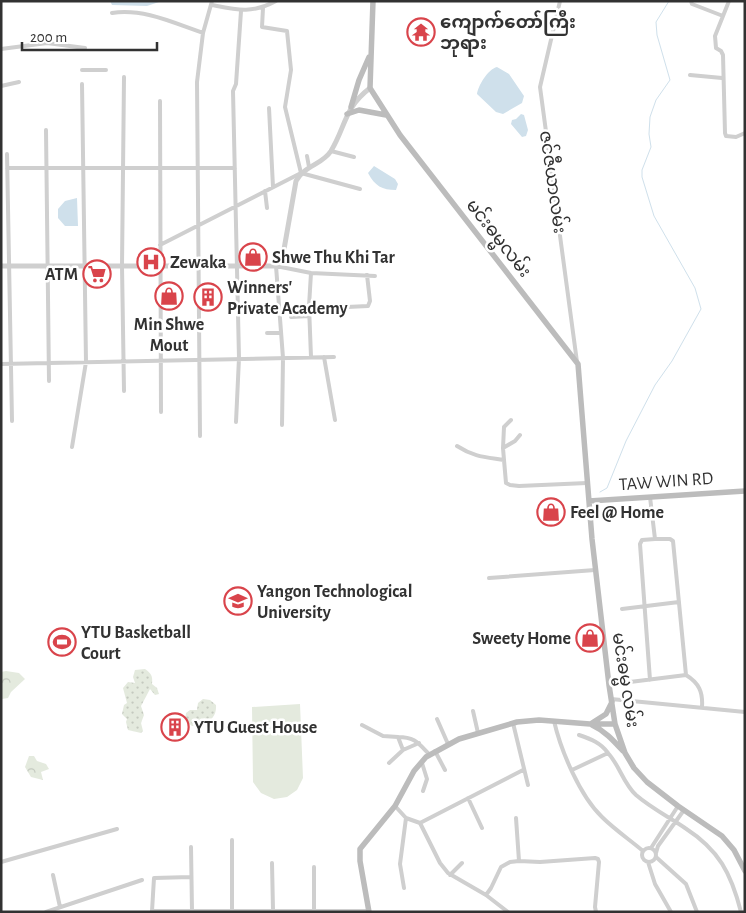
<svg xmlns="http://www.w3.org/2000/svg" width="746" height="913" viewBox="0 0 746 913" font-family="'Alegreya Sans','Noto Sans Myanmar',sans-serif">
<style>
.grass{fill:#e4eade}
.forest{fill:url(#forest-crowns)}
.park{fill:url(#park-dots)}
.water{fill:#cfe0eb}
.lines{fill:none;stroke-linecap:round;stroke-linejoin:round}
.stream{stroke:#cfe0eb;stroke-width:1}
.minor{stroke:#cfcfcf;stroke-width:4}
.tertiary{stroke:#cfcfcf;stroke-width:5}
.secondary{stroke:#bcbcbc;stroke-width:5.5}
.labels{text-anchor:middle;stroke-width:5;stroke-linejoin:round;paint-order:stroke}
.poi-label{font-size:18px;font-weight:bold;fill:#323232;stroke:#fff;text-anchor:start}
.street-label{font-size:18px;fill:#323232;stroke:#fff}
</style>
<defs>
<pattern id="forest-crowns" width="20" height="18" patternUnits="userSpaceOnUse" patternTransform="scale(1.25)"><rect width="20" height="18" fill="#e4eade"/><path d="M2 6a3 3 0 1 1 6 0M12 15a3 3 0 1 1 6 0" fill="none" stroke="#c4c9bf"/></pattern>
<pattern id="park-dots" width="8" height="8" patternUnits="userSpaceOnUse" patternTransform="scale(1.25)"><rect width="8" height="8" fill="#e4eade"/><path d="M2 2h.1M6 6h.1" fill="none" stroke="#c4c9bf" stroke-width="1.8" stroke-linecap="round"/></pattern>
</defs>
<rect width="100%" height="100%" fill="#fff"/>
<!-- grass -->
<path class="grass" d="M68 634 72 643 56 650 52 640Z
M300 704 303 778 297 790 287 797 274 799 261 793 253 782 252 707Z"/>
<!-- forest -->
<path class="forest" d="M6 671 19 673 25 679 11 692 8 698 2 699 1 672Z
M29 756H34L37 761 46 764 49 769 41 772 43 780 31 777 25 767Z"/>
<!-- park -->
<path class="park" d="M145 669C151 673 153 676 152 684L157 688 159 694 155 695 150 689 141 706 144 715 141 723 143 731 141 733 128 730 126 722 127 719 122 714 124 705 127 703 123 688 128 682 135 683 133 677 135 670Z
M203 699 210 700 216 705C217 719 206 726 192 726L185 720 186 713 190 710H197L198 703Z"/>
<!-- water -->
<path class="water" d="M110 1H162L147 6 112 5Z
M497 67 509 74 524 96 522 103 503 114 496 112 477 94C478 86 488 69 497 67Z
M521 114 524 115 528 130 526 136 522 137 511 124 512 120 516 119Z
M374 166 395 179 398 184 396 190C382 190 375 186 368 173Z
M77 198 78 226H65L58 218V209L65 201Z"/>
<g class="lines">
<!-- stream -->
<path class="stream" d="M600 492 607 488 626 441 655 385 672 361 701 309 695 288 654 216 642 177V170L651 147 649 134 650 117 656 100 670 80 657 35 656 22 669 1"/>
<!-- minor -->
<path class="minor" d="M560 1 540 87 577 362
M691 1 692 4 723 16
M729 1 715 36 716 48 721 51 723 55 725 133 726 136 736 137 745 133
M212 5C237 10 252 14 276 1
M263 8 262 27 287 31 291 70 285 107 301 173
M112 13C143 8 174 23 203 33
M1 49 47 43 85 48
M82 70H106
M690 75 722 78
M124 77 122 266 124 391
M1 86 19 82
M160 101 161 412
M269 108 273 187
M46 130 49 381
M331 151 354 157
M7 154 12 421
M307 156 309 167
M7 168H235
M301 173 360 189
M265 191 267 208
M160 245 301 173
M347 307 368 306 370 301 367 275
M291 317 309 316
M267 333H281
M311 357 309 306 311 273
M324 357 335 420
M1 364 334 357
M236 422 239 358 233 91 236 84 241 11
M282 425 283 358 276 266 311 273 375 276
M200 436 197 82 203 33 212 1
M457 446C474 457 485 457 504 460L506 483 510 485 519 486 587 483
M72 447 86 362 82 84
M503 448 504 427 511 420
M504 460 503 448 515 441 520 435
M655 539H670L673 541 686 675
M489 578 595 570
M622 609 679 602
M650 680 640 544 642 540 655 539 650 497
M630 682 686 675C699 683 703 692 702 707
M611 699 745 712
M473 711 478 733
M437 719 448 744
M554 721C561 751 580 796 602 817 614 829 630 840 643 851
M513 723 528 785
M362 725 383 736 398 737 403 750
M579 735C591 739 601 743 608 753
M398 737C415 737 418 743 430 755
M435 751 445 770
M389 763 403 750 419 743
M422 763 427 779 423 791
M572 770 608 753C620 766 623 783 636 795 651 808 669 817 685 828 719 850 731 873 741 912
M468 798 482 828
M395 806 406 818 420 823 440 863 448 873 486 895 508 912
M516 818 519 861
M420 823 523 770
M191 847 192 911
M642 855a7 7 0 1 1 14 0a7 7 0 1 1-14 0Z
M651 848 678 806
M656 853 658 846 684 810
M656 857 686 884 697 912
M1 862 117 829
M648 862 655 884 671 912
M272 863 273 910
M53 875 60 907
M450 875 462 863
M191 877 154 878 152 911H369
M404 888 400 864 406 818
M486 895 491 888 501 867 510 862 519 861 540 862 595 858 598 859 599 862 595 907 596 912
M232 910V840
M46 912 142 880
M314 912V867"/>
<!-- tertiary -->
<path class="tertiary" d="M1 266H276L283 255 296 181C305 165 322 165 331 151 346 126 344 108 370 88"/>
<!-- secondary -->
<path class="secondary" d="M373 1 370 88 400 135 578 364 592 539 609 685 615 724 625 753 634 768 647 782 678 806 722 836 734 850 745 871
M351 107 359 80 369 57
M347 114 359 110 386 115
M589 501 745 491
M592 723 606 714 612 702
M592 725C605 731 613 740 623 751
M369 912 360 861V849L395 806 414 771 426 757 459 739 517 722 539 720 590 724H615"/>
</g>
<!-- icons -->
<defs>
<g id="temple-ring" transform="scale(1.4375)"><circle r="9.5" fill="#fff" stroke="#d9444b" stroke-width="1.5"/><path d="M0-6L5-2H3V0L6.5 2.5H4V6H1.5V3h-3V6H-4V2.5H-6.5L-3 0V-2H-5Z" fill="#d9444b"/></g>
<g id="shop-ring" transform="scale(1.4375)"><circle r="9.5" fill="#fff" stroke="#d9444b" stroke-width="1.5"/><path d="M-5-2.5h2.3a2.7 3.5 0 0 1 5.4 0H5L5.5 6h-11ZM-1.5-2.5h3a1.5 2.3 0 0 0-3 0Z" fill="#d9444b"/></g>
<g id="hospital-ring" transform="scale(1.4375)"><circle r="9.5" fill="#fff" stroke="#d9444b" stroke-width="1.5"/><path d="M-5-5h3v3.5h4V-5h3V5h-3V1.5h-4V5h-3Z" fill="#d9444b"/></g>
<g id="supermarket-ring" transform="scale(1.4375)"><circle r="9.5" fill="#fff" stroke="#d9444b" stroke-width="1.5"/><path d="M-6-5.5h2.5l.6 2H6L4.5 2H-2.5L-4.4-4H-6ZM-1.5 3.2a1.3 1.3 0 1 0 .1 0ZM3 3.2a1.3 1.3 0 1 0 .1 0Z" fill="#d9444b"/></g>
<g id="building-ring" transform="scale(1.4375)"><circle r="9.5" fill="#fff" stroke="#d9444b" stroke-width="1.5"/><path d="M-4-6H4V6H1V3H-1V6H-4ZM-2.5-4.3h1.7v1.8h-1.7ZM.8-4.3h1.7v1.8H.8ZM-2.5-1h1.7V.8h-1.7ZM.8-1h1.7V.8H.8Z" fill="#d9444b"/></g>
<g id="university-ring" transform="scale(1.4375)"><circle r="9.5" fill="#fff" stroke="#d9444b" stroke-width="1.5"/><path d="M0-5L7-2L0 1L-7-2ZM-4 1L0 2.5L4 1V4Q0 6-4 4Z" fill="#d9444b"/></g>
<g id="stadium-ring" transform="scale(1.4375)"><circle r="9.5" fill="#fff" stroke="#d9444b" stroke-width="1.5"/><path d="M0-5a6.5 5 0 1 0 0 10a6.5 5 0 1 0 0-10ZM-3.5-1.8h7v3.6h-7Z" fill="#d9444b"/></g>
</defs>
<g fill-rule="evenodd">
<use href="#temple-ring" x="421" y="32"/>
<use href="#shop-ring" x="253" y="257"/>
<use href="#hospital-ring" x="151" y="262"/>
<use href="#supermarket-ring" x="97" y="274"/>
<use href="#shop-ring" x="169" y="296"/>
<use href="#building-ring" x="208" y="297"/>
<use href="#shop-ring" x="551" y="512"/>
<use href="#university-ring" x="238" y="601"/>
<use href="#shop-ring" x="590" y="638"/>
<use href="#stadium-ring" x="62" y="642"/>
<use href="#building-ring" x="175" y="727"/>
</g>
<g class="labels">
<!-- poi labels -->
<g class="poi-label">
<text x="440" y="28">ကျောက်တော်ကြီး<tspan x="440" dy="21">ဘုရား</tspan></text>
<text x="272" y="263">Shwe Thu Khi Tar</text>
<text x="170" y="268">Zewaka</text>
<text x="78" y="280" text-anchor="end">ATM</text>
<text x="227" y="293">Winners'<tspan x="227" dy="21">Private Academy</tspan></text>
<text x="169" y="330" text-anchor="middle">Min Shwe<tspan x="169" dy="21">Mout</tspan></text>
<text x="570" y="518">Feel @ Home</text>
<text x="257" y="597">Yangon Technological<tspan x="257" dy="21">University</tspan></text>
<text x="81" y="638">YTU Basketball<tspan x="81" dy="21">Court</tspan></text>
<text x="571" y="644" text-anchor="end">Sweety Home</text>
<text x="194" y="733">YTU Guest House</text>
</g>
<!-- street labels -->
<g class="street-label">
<text transform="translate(553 182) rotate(82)" y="6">ဇင်ဇီယာလမ်း</text>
<text transform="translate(499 238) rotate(52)" y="6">မင်းဓမ္မလမ်း</text>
<text transform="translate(666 481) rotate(-4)" y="6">TAW WIN RD</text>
<text transform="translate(626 680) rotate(81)" y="6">မင်းဓမ္မ လမ်း</text>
</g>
</g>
<!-- border -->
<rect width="746" height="913" fill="none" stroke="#323232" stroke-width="5"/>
<!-- scale -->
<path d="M22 42v8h135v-8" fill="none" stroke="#323232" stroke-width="2.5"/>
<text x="30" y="42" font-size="15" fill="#323232" stroke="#ffffff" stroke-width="4" paint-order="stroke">200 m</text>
</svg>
